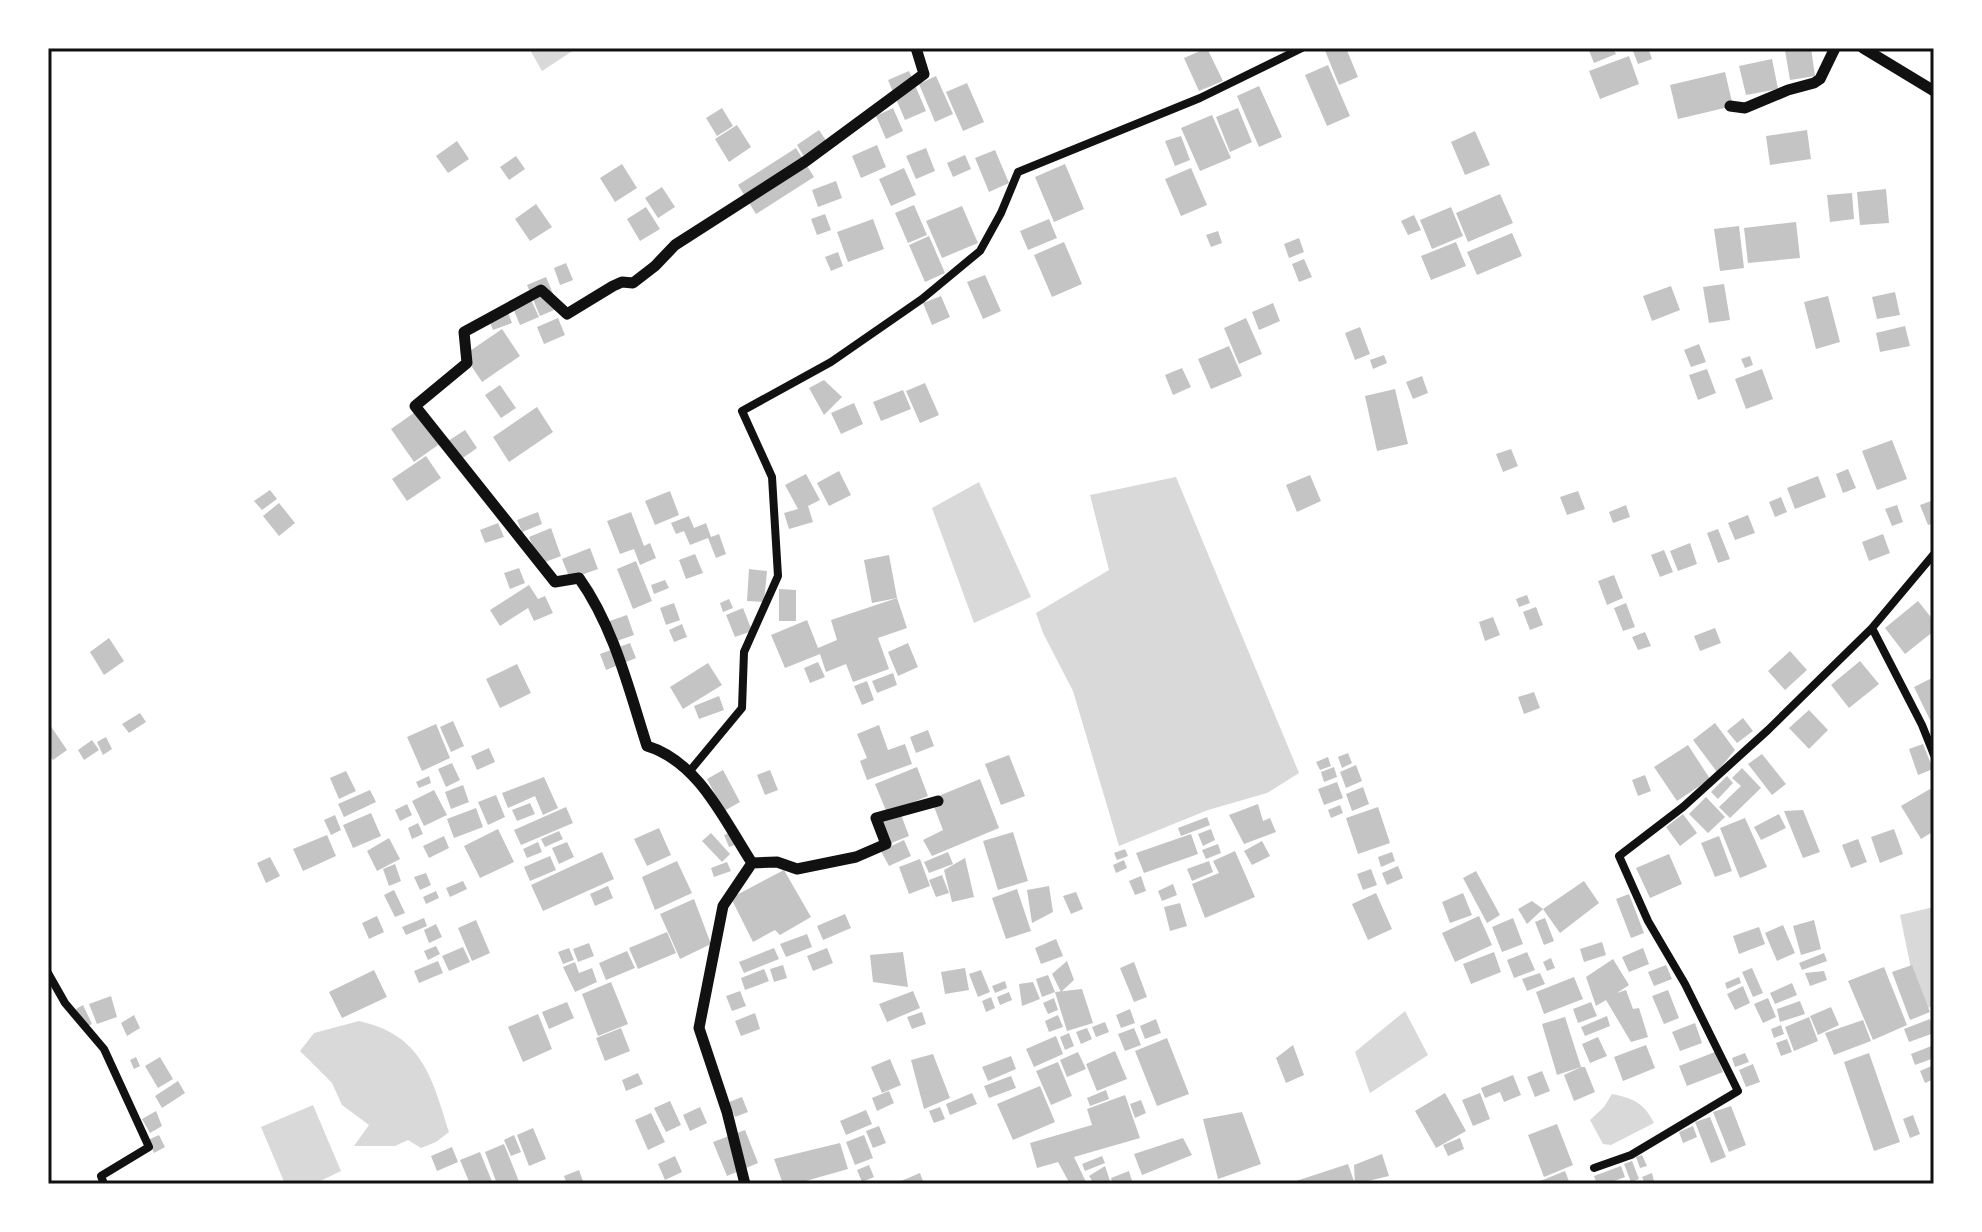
<svg xmlns="http://www.w3.org/2000/svg" width="1982" height="1232" viewBox="0 0 1982 1232" font-family="Karla,sans-serif">
<style>
.water{fill:#d9d9d9}
.building{fill:#c4c4c4}
.lines{fill:none;stroke-linecap:round;stroke-linejoin:round}
.minor{stroke:#111;stroke-width:8}
.tertiary{stroke:#111;stroke-width:11}
.neatline{fill:none;stroke:#111;stroke-width:3}
</style>
<rect width="100%" height="100%" fill="#fff"/>
<!-- water -->
<path class="water" d="M529 48H577L542 71Z
M1176 477 1299 773 1267 793 1208 810 1119 846 1073 691 1043 633 1036 613 1109 570 1090 495Z
M979 482 1031 597 974 623 932 508Z
M1934 907V1005L1920 1012 1900 915Z
M1405 1011 1428 1055 1370 1093 1355 1052Z
M359 1021C422 1035 432 1077 449 1132L436 1142 421 1148 408 1140 395 1146H354L369 1125 342 1105 332 1083 300 1051 314 1033Z
M1612 1094C1633 1098 1644 1103 1654 1123L1611 1145 1603 1144 1590 1120 1604 1107Z
M313 1105 341 1171 314 1184H285L261 1127Z"/>
<!-- building -->
<path class="building" d="M1207 48 1223 81 1199 91 1184 58Z
M1324 48H1346L1358 77 1339 85Z
M1588 48H1613L1616 54 1594 63Z
M1642 48H1648L1652 59 1638 64 1633 51Z
M1798 48H1811L1815 76 1790 80 1785 50Z
M1629 56 1639 84 1600 99 1589 71Z
M1772 59 1778 89 1746 95 1739 66Z
M1328 65 1350 116 1327 126 1305 75Z
M909 71 926 111 905 120 888 80Z
M1725 72 1733 106 1678 119 1670 85Z
M936 76 953 114 935 122 919 84Z
M967 83 984 122 963 131 946 92Z
M1259 86 1282 137 1259 147 1237 96Z
M722 108 733 126 717 136 706 118Z
M893 108 903 131 886 139 876 116Z
M1238 108 1252 142 1230 152 1216 117Z
M1212 115 1231 158 1200 171 1181 128Z
M737 125 751 147 729 162 715 139Z
M819 130 829 145 806 160 797 145Z
M1807 130 1811 159 1770 165 1766 136Z
M1475 131 1490 165 1465 175 1451 142Z
M1181 136 1190 160 1175 166 1165 141Z
M457 141 469 159 448 173 436 156Z
M877 145 886 167 861 178 852 156Z
M796 148 814 177 756 214 738 185Z
M926 148 935 171 916 179 906 156Z
M995 150 1009 183 989 192 975 158Z
M965 155 971 169 953 177 947 163Z
M516 156 525 169 509 180 500 167Z
M622 164 637 188 615 202 600 178Z
M1065 164 1084 209 1054 222 1035 177Z
M904 168 916 195 891 206 879 179Z
M1191 168 1207 205 1181 216 1165 179Z
M836 181 842 198 818 207 812 190Z
M662 187 675 207 658 218 645 198Z
M1886 189 1889 223 1860 225 1857 192Z
M1852 193 1854 219 1830 222 1827 195Z
M1500 194 1513 223 1468 242 1456 213Z
M536 204 552 227 530 241 515 219Z
M914 205 927 235 908 243 895 213Z
M962 206 978 243 942 258 926 221Z
M646 207 660 229 640 241 627 219Z
M1451 207 1463 236 1432 249 1420 220Z
M825 214 831 230 817 235 811 219Z
M1414 215 1421 230 1408 235 1401 221Z
M873 219 884 249 848 262 837 232Z
M1049 219 1057 238 1028 250 1020 231Z
M1796 222 1800 258 1748 263 1744 228Z
M1739 226 1744 268 1720 271 1714 229Z
M1218 231 1222 243 1211 247 1206 235Z
M1512 233 1522 256 1477 275 1467 252Z
M929 236 945 273 925 282 909 245Z
M1299 238 1304 252 1289 258 1284 244Z
M1064 242 1082 284 1052 297 1034 255Z
M1456 242 1466 266 1431 280 1421 256Z
M838 252 843 266 831 271 825 257Z
M1304 259 1312 277 1299 282 1292 264Z
M566 263 573 280 560 285 554 268Z
M985 275 1001 311 983 319 967 282Z
M546 277 559 308 540 316 527 285Z
M1724 284 1730 320 1709 323 1703 287Z
M1671 286 1680 310 1652 321 1643 296Z
M1895 292 1900 315 1877 319 1872 297Z
M528 293 539 317 520 325 510 301Z
M941 296 950 317 932 325 923 303Z
M1828 296 1840 342 1816 349 1804 302Z
M1273 303 1280 321 1259 330 1252 312Z
M506 308 512 323 493 330 487 315Z
M558 318 565 335 544 344 537 327Z
M1246 318 1262 354 1239 364 1224 328Z
M1905 326 1910 346 1880 352 1876 333Z
M1360 327 1370 354 1355 360 1345 333Z
M502 329 520 356 482 382 464 355Z
M1699 344 1706 362 1691 367 1684 350Z
M1229 346 1242 376 1211 389 1198 359Z
M1384 355 1387 363 1373 369 1370 360Z
M1750 356 1753 365 1745 368 1741 359Z
M1182 368 1191 387 1173 395 1165 375Z
M1707 369 1716 393 1698 400 1689 375Z
M1762 369 1773 399 1746 409 1735 379Z
M1422 376 1428 393 1413 399 1406 382Z
M824 380 842 397 824 415 809 388Z
M925 383 939 415 920 423 906 391Z
M500 385 516 408 501 418 485 395Z
M1395 389 1408 444 1377 451 1365 396Z
M903 390 911 409 881 421 873 402Z
M854 403 863 424 841 434 831 413Z
M537 407 553 432 509 462 493 437Z
M418 410 441 443 414 462 391 429Z
M465 430 477 448 457 462 445 443Z
M1892 440 1907 479 1877 490 1862 451Z
M1511 449 1518 466 1503 472 1496 454Z
M426 456 441 478 407 501 392 479Z
M1848 469 1856 488 1843 493 1836 474Z
M839 471 851 495 829 506 817 483Z
M806 474 820 500 808 506 813 522 789 529 784 513 798 509 785 485Z
M1310 475 1321 501 1297 512 1286 485Z
M1818 476 1826 497 1795 509 1787 488Z
M270 490 277 499 262 510 254 501Z
M670 491 679 515 655 525 645 501Z
M1578 491 1585 509 1567 515 1560 497Z
M1781 497 1787 512 1775 517 1769 502Z
M1934 500V523L1928 525 1920 505Z
M279 503 295 523 279 536 263 516Z
M1626 505 1630 517 1613 523 1609 512Z
M1897 505 1903 522 1892 526 1885 509Z
M538 512 542 524 522 532 517 520Z
M631 512 644 546 650 543 656 558 640 565 634 549 620 554 607 521Z
M1748 515 1755 533 1735 540 1728 523Z
M689 516 694 528 706 523 711 537 719 534 726 554 716 558 708 538 690 545 684 531 676 534 671 523Z
M498 523 504 537 485 543 480 530Z
M551 528 561 556 540 564 529 537Z
M1718 529 1730 559 1718 563 1707 533Z
M1883 534 1890 553 1869 561 1862 542Z
M1690 543 1697 564 1678 571 1670 551Z
M590 548 598 569 570 579 562 559Z
M1664 550 1673 572 1660 577 1651 555Z
M695 554 703 573 686 579 679 560Z
M889 555 897 598 872 603 864 560Z
M636 561 652 601 633 609 617 569Z
M519 568 525 583 510 589 504 573Z
M749 569 767 571 764 602 747 601Z
M1614 575 1623 598 1607 605 1598 581Z
M665 580 669 588 654 594 651 585Z
M529 585 538 599 545 596 553 613 534 621 528 608 500 626 490 610Z
M779 589 796 590V621H779Z
M1527 595 1530 603 1519 607 1516 599Z
M897 598 907 628 878 638 889 669 853 682 846 664 826 672 820 654 785 668 771 635 807 620 818 648 837 640 831 620Z
M729 599 733 608 723 612 720 603Z
M1918 601 1934 621V631L1905 654 1885 628Z
M674 603 680 620 666 625 660 608Z
M1626 603 1635 627 1623 631 1614 608Z
M1536 607 1543 625 1530 630 1523 612Z
M743 608 752 631 735 637 726 615Z
M627 615 634 635 611 643 604 623Z
M1493 617 1500 635 1485 641 1479 622Z
M682 624 687 637 674 642 669 630Z
M1715 628 1721 643 1700 651 1694 636Z
M1645 632 1651 646 1638 650 1632 637Z
M109 638 124 661 104 675 90 652Z
M630 643 636 658 606 670 600 654Z
M908 643 918 667 898 676 888 652Z
M1790 651 1807 670 1785 690 1768 671Z
M1860 661 1879 684 1849 708 1831 685Z
M818 662 825 677 810 683 804 668Z
M708 663 722 685 683 709 670 687Z
M517 664 531 693 500 708 486 679Z
M893 673 897 685 877 693 872 681Z
M1934 677V718L1930 720 1914 687Z
M867 681 874 700 862 705 854 686Z
M1534 692 1540 708 1524 714 1518 697Z
M719 696 724 710 699 719 694 706Z
M1809 710 1828 730 1809 749 1789 728Z
M140 713 146 722 129 733 122 724Z
M1743 718 1753 731 1737 743 1727 731Z
M453 721 464 746 451 752 440 727Z
M48 722 67 750 53 760 48 753Z
M1715 723 1735 750 1717 772 1693 740Z
M436 724 450 758 422 771 407 737Z
M879 725 888 750 905 744 912 764 867 780 860 761 867 758 857 734Z
M928 730 934 746 916 753 910 737Z
M106 737 112 749 103 755 97 742Z
M92 740 99 750 84 760 78 750Z
M1923 744 1933 769 1918 775 1909 749Z
M1688 745 1710 779 1677 801 1654 767Z
M489 748 495 762 477 770 471 756Z
M1348 753 1352 763 1342 768 1338 757Z
M1762 754 1786 784 1772 795 1748 764Z
M1009 755 1025 796 1001 805 985 764Z
M1328 757 1331 766 1320 770 1316 762Z
M452 763 460 780 446 787 438 769Z
M1356 765 1362 781 1346 788 1340 772Z
M917 767 928 796 887 813 875 784Z
M1334 767 1337 777 1324 782 1321 772Z
M1742 768 1761 788 1730 818 1719 807 1741 786 1732 778Z
M723 770 740 802 724 811 707 779Z
M770 770 778 790 765 795 757 775Z
M346 771 356 791 339 799 330 778Z
M1645 775 1651 791 1638 796 1632 780Z
M429 776 431 783 419 788 416 782Z
M1727 776 1733 783 1718 799 1711 792Z
M544 777 558 808 543 815 535 796 508 808 502 793Z
M980 779 999 828 932 856 923 840 943 830 931 799Z
M1337 782 1343 798 1324 805 1318 789Z
M463 785 469 802 451 809 445 792Z
M1363 787 1369 804 1352 811 1346 794Z
M1930 789 1934 796V831L1921 839 1901 806Z
M370 790 376 802 344 817 338 804Z
M434 790 447 815 424 826 412 801Z
M496 795 505 817 488 825 478 802Z
M1706 797 1725 817 1708 833 1689 814Z
M530 803 535 814 517 821 512 810Z
M407 804 412 815 400 821 395 810Z
M1258 804 1263 821 1270 818 1276 832 1244 844 1229 815Z
M1340 805 1343 813 1331 818 1328 810Z
M566 807 573 823 521 845 514 830Z
M1378 807 1390 843 1358 854 1346 818Z
M476 808 483 827 454 838 447 819Z
M1803 810 1820 852 1803 858 1784 811Z
M900 812 909 836 889 844 880 820Z
M371 813 381 836 353 848 343 825Z
M1683 814 1697 833 1680 846 1666 827Z
M1779 814 1786 828 1761 840 1754 827Z
M335 815 341 830 331 835 324 820Z
M1207 817 1210 825 1181 836 1178 828Z
M1745 818 1767 867 1740 878 1720 828Z
M418 823 423 834 412 839 408 828Z
M659 828 671 855 647 866 634 839Z
M498 829 514 862 480 878 464 846Z
M1211 829 1215 840 1203 846 1198 834Z
M1894 829 1903 854 1880 863 1871 837Z
M559 831 563 839 545 847 541 839Z
M735 831 740 843 729 847 724 835Z
M1013 832 1028 881 998 890 983 841Z
M711 833 730 854 722 862 702 841Z
M1191 834 1198 854 1144 873 1136 853Z
M327 835 336 856 303 871 293 849Z
M444 836 449 848 429 858 423 846Z
M1719 836 1732 871 1715 877 1701 843Z
M389 838 400 859 377 871 367 851Z
M1858 839 1867 862 1851 868 1842 845Z
M904 840 911 856 889 866 881 851Z
M1262 841 1270 856 1252 865 1244 851Z
M538 842 542 852 527 858 523 849Z
M567 842 574 857 559 864 552 848Z
M1218 844 1221 853 1206 859 1202 850Z
M1125 849 1128 856 1117 860 1114 853Z
M1235 851 1255 897 1205 918 1192 884 1219 873 1213 861Z
M602 852 614 879 543 911 531 885Z
M948 852 953 864 929 873 924 862Z
M1392 852 1395 861 1381 867 1378 857Z
M1669 854 1682 884 1650 898 1636 868Z
M550 856 556 870 530 881 524 867Z
M270 857 280 876 266 883 257 863Z
M965 858 974 897 952 902 944 870Z
M920 859 930 886 909 894 899 867Z
M1124 860 1127 868 1116 873 1113 865Z
M677 861 692 893 655 910 642 877Z
M1209 861 1213 872 1192 881 1187 869Z
M727 862 731 871 714 877 711 868Z
M395 864 401 881 389 886 383 869Z
M1398 866 1403 878 1387 885 1382 873Z
M1371 869 1377 885 1363 890 1357 874Z
M784 870 811 917 780 935 775 930 753 942 731 898Z
M1476 871 1500 915 1487 923 1463 878Z
M426 873 431 885 420 890 414 877Z
M942 875 949 893 936 897 929 880Z
M1141 876 1146 891 1135 895 1129 881Z
M463 881 467 889 450 897 446 888Z
M1584 881 1599 903 1560 933 1543 909Z
M1173 884 1177 895 1162 901 1158 891Z
M608 886 613 898 595 906 590 894Z
M1049 886 1053 912 1032 923 1027 890Z
M1017 889 1031 931 1006 939 992 898Z
M394 890 405 913 395 917 384 895Z
M436 891 439 898 426 904 423 897Z
M1076 892 1083 909 1071 914 1063 896Z
M1376 893 1392 929 1368 940 1352 904Z
M1463 893 1472 915 1450 923 1442 902Z
M1629 894 1644 933 1631 938 1616 899Z
M694 899 711 944 680 959 660 914Z
M1532 901 1543 909 1527 924 1518 909Z
M1180 903 1187 926 1170 931 1164 907Z
M845 914 851 928 823 940 817 926Z
M377 916 384 932 369 939 362 923Z
M1479 916 1492 945 1455 962 1442 933Z
M424 918 427 926 406 935 402 927Z
M1513 918 1523 944 1502 952 1492 927Z
M1545 918 1554 941 1544 945 1535 922Z
M476 920 490 953 472 961 458 928Z
M1814 920 1821 949 1801 955 1793 926Z
M436 924 442 937 429 943 424 930Z
M1783 925 1795 953 1777 961 1765 933Z
M1759 927 1765 944 1739 954 1733 936Z
M667 932 676 953 638 969 629 948Z
M807 934 812 947 786 957 780 944Z
M1056 939 1063 956 1041 964 1035 948Z
M1602 942 1606 955 1584 962 1580 949Z
M589 943 594 956 578 962 573 949Z
M436 946 440 954 428 960 424 951Z
M463 947 470 962 449 971 442 956Z
M569 948 574 960 563 964 558 952Z
M774 948 779 959 744 973 739 962Z
M827 948 833 963 813 971 807 956Z
M1643 948 1649 964 1629 972 1622 957Z
M627 951 635 968 606 980 599 963Z
M903 952 908 987 873 982 870 955Z
M1494 952 1501 972 1471 984 1463 964Z
M1527 952 1535 970 1514 978 1507 960Z
M1824 953 1827 961 1802 970 1799 963Z
M1551 958 1555 968 1547 971 1543 962Z
M1613 959 1629 985 1617 993 1626 990 1633 1009 1639 1008 1648 1037 1631 1042 1606 1000 1596 1006 1586 977Z
M438 961 443 973 419 983 414 971Z
M1067 961 1074 980 1061 992 1052 974Z
M575 962 579 973 592 968 597 982 575 992 563 967Z
M1134 962 1147 997 1134 1002 1120 968Z
M783 965 787 978 774 982 770 969Z
M1666 965 1672 979 1654 986 1648 972Z
M1912 965 1930 1012 1910 1020 1892 972Z
M1884 967 1907 1025 1873 1040 1848 981Z
M965 968 969 990 945 994 941 972Z
M1752 968 1763 993 1753 997 1742 972Z
M764 969 769 981 745 990 741 978Z
M374 970 387 997 342 1018 329 992Z
M981 970 990 992 978 997 969 974Z
M1824 971 1827 980 1810 986 1805 973Z
M1540 973 1545 984 1527 991 1522 979Z
M1048 975 1055 992 1082 989 1093 1023 1067 1031 1055 992 1042 997 1036 979Z
M1574 977 1583 999 1544 1014 1536 992Z
M1739 977 1741 983 1727 989 1725 983Z
M1005 981 1007 988 995 993 992 986Z
M611 982 628 1024 598 1036 582 994Z
M1033 982 1040 999 1022 1006 1019 984Z
M1792 983 1797 995 1775 1004 1770 993Z
M1743 986 1750 1003 1735 1010 1727 994Z
M1668 990 1679 1018 1664 1024 1652 996Z
M740 991 746 1006 732 1011 726 996Z
M913 991 920 1008 887 1022 879 1004Z
M1009 992 1012 1000 1000 1005 997 997Z
M111 996 117 1017 97 1024 89 1004Z
M991 997 995 1008 986 1012 982 1001Z
M1054 998 1058 1010 1048 1014 1043 1003Z
M1768 998 1776 1017 1763 1023 1754 1004Z
M1800 1001 1805 1014 1780 1022 1777 1009Z
M567 1002 574 1018 549 1029 542 1012Z
M1591 1002 1597 1016 1578 1023 1573 1009Z
M83 1005 92 1024 85 1028 76 1009Z
M1831 1007 1839 1025 1818 1035 1810 1016Z
M1130 1009 1135 1023 1121 1028 1116 1015Z
M922 1012 926 1024 912 1029 907 1017Z
M755 1013 760 1029 741 1036 735 1021Z
M538 1014 552 1049 523 1062 508 1027Z
M134 1015 140 1028 127 1036 121 1023Z
M1058 1015 1063 1027 1049 1032 1045 1021Z
M1607 1016 1610 1026 1585 1036 1581 1027Z
M1565 1017 1581 1067 1557 1075 1542 1024Z
M1809 1017 1818 1041 1794 1051 1785 1027Z
M1156 1019 1161 1033 1145 1039 1140 1026Z
M1930 1019 1934 1033 1909 1042 1904 1029Z
M1863 1020 1871 1041 1834 1055 1825 1033Z
M1105 1022 1109 1032 1096 1037 1092 1027Z
M1695 1023 1702 1043 1680 1051 1672 1032Z
M1781 1025 1784 1034 1774 1038 1771 1029Z
M621 1028 630 1051 605 1061 596 1038Z
M1087 1028 1092 1039 1081 1044 1076 1032Z
M1134 1028 1141 1045 1125 1051 1118 1034Z
M1069 1033 1074 1046 1065 1050 1060 1037Z
M1056 1036 1063 1054 1034 1067 1026 1049Z
M1598 1037 1607 1056 1590 1063 1582 1044Z
M1167 1038 1189 1094 1157 1106 1135 1051Z
M1787 1039 1792 1052 1781 1056 1776 1043Z
M1293 1045 1304 1075 1286 1083 1276 1058Z
M1646 1045 1655 1068 1623 1081 1614 1057Z
M1934 1045V1058L1915 1065 1911 1054Z
M1115 1051 1127 1079 1097 1091 1086 1064Z
M1078 1052 1086 1069 1067 1077 1060 1060Z
M1715 1052 1723 1072 1687 1086 1679 1066Z
M1745 1053 1749 1062 1735 1067 1732 1058Z
M1869 1053 1900 1142 1874 1151 1844 1062Z
M933 1054 950 1098 924 1109 911 1060Z
M1011 1056 1016 1069 988 1081 982 1067Z
M136 1057 140 1066 134 1069 130 1060Z
M160 1057 173 1079 158 1088 145 1066Z
M890 1059 901 1085 882 1093 871 1067Z
M1058 1062 1072 1096 1051 1105 1036 1071Z
M1753 1064 1760 1082 1746 1087 1739 1070Z
M1934 1065V1079L1925 1083 1920 1071Z
M1581 1067H1585L1595 1092 1574 1101 1564 1075Z
M1542 1071 1550 1091 1535 1097 1527 1077Z
M638 1073 643 1084 626 1091 622 1080Z
M1513 1075 1521 1095 1504 1102 1500 1092 1485 1098 1481 1088Z
M1011 1076 1016 1088 989 1098 984 1086Z
M178 1081 185 1093 162 1108 155 1096Z
M1040 1086 1055 1122 1013 1140 997 1104Z
M1106 1090 1109 1099 1090 1106 1087 1098Z
M889 1091 894 1103 877 1111 872 1098Z
M972 1093 977 1104 950 1115 946 1104Z
M1445 1093 1466 1131 1436 1148 1415 1111Z
M1480 1093 1490 1119 1473 1126 1462 1100Z
M1125 1095 1140 1138 1074 1157 1087 1184H1070L1058 1162 1037 1168 1030 1143 1092 1125 1087 1109Z
M742 1097 748 1112 735 1117 729 1102Z
M1141 1100 1146 1113 1135 1118 1130 1104Z
M670 1101 681 1125 666 1132 654 1108Z
M1731 1106 1746 1145 1729 1152 1713 1112Z
M700 1107 707 1123 690 1131 683 1115Z
M940 1107 945 1119 934 1123 929 1111Z
M866 1110 872 1124 846 1135 840 1121Z
M156 1111 162 1126 150 1133 142 1119Z
M1242 1112 1261 1164 1218 1179 1203 1119Z
M651 1113 665 1142 648 1150 635 1120Z
M1913 1115 1920 1134 1910 1138 1903 1119Z
M1710 1117 1726 1157 1711 1163 1695 1122Z
M1557 1124 1573 1165 1544 1177 1528 1135Z
M879 1126 886 1143 873 1148 866 1131Z
M1693 1126 1697 1137 1683 1143 1679 1132Z
M533 1128 546 1159 529 1166 517 1135Z
M745 1130 758 1163 727 1176 713 1142Z
M159 1135 165 1147 154 1153 148 1140Z
M514 1135 521 1152 511 1156 504 1140Z
M864 1135 873 1158 855 1165 846 1142Z
M1183 1138 1192 1155 1142 1175 1134 1154Z
M1460 1138 1464 1149 1448 1156 1443 1145Z
M840 1143 848 1169 795 1184H783L774 1159Z
M504 1144 520 1184H497L485 1152Z
M452 1147 458 1162 437 1171 431 1156Z
M480 1152 493 1184H470L460 1160Z
M1382 1154 1389 1176 1355 1184 1354 1165Z
M1642 1155 1647 1166 1640 1168 1636 1157Z
M675 1156 682 1172 665 1180 658 1164Z
M1102 1156 1105 1163 1085 1171 1082 1164Z
M1632 1161 1639 1179 1631 1182 1624 1164Z
M1348 1164 1355 1184H1290V1183Z
M869 1165 874 1177 862 1182 857 1170Z
M1105 1166 1111 1184H1094L1089 1176Z
M1621 1166 1625 1177 1606 1184H1597L1594 1176Z
M579 1170 584 1184H567L564 1176Z
M1129 1171 1132 1181 1113 1184 1111 1178Z
M1565 1171 1570 1184H1533Z
M920 1173 924 1184H894Z
M1652 1173 1654 1181 1645 1184 1642 1177Z"/>
<g class="lines">
<!-- minor -->
<path class="minor" d="M1872 628 1934 554
M689 772 742 708 744 652 778 576 772 477 742 411 831 362 922 299 980 251 1001 213 1018 172 1200 98 1302 48
M48 973 65 1003 104 1049 149 1147 101 1176 104 1184
M1594 1168 1631 1155 1738 1091 1685 984 1648 921 1619 856 1683 807 1768 730 1872 628 1922 725 1934 755"/>
<!-- tertiary -->
<path class="tertiary" d="M1863 48 1934 91
M1730 106 1745 108 1788 90 1814 83 1820 79 1835 48
M752 863 777 862 797 869 856 857 886 844 876 818 938 801
M745 1184 727 1112 699 1028 723 906 752 863C724 820 699 762 647 746 629 690 614 627 579 578L555 582 415 406 467 363 464 332 541 290 567 314 613 286 622 282 633 283 655 266 675 245 806 161 924 74 916 48"/>
</g>
<!-- border -->
<rect width="1982" height="1232" fill="none" stroke="#ffffff" stroke-width="100"/>
<rect x="50" y="50" width="1882" height="1132" class="neatline"/>
</svg>
